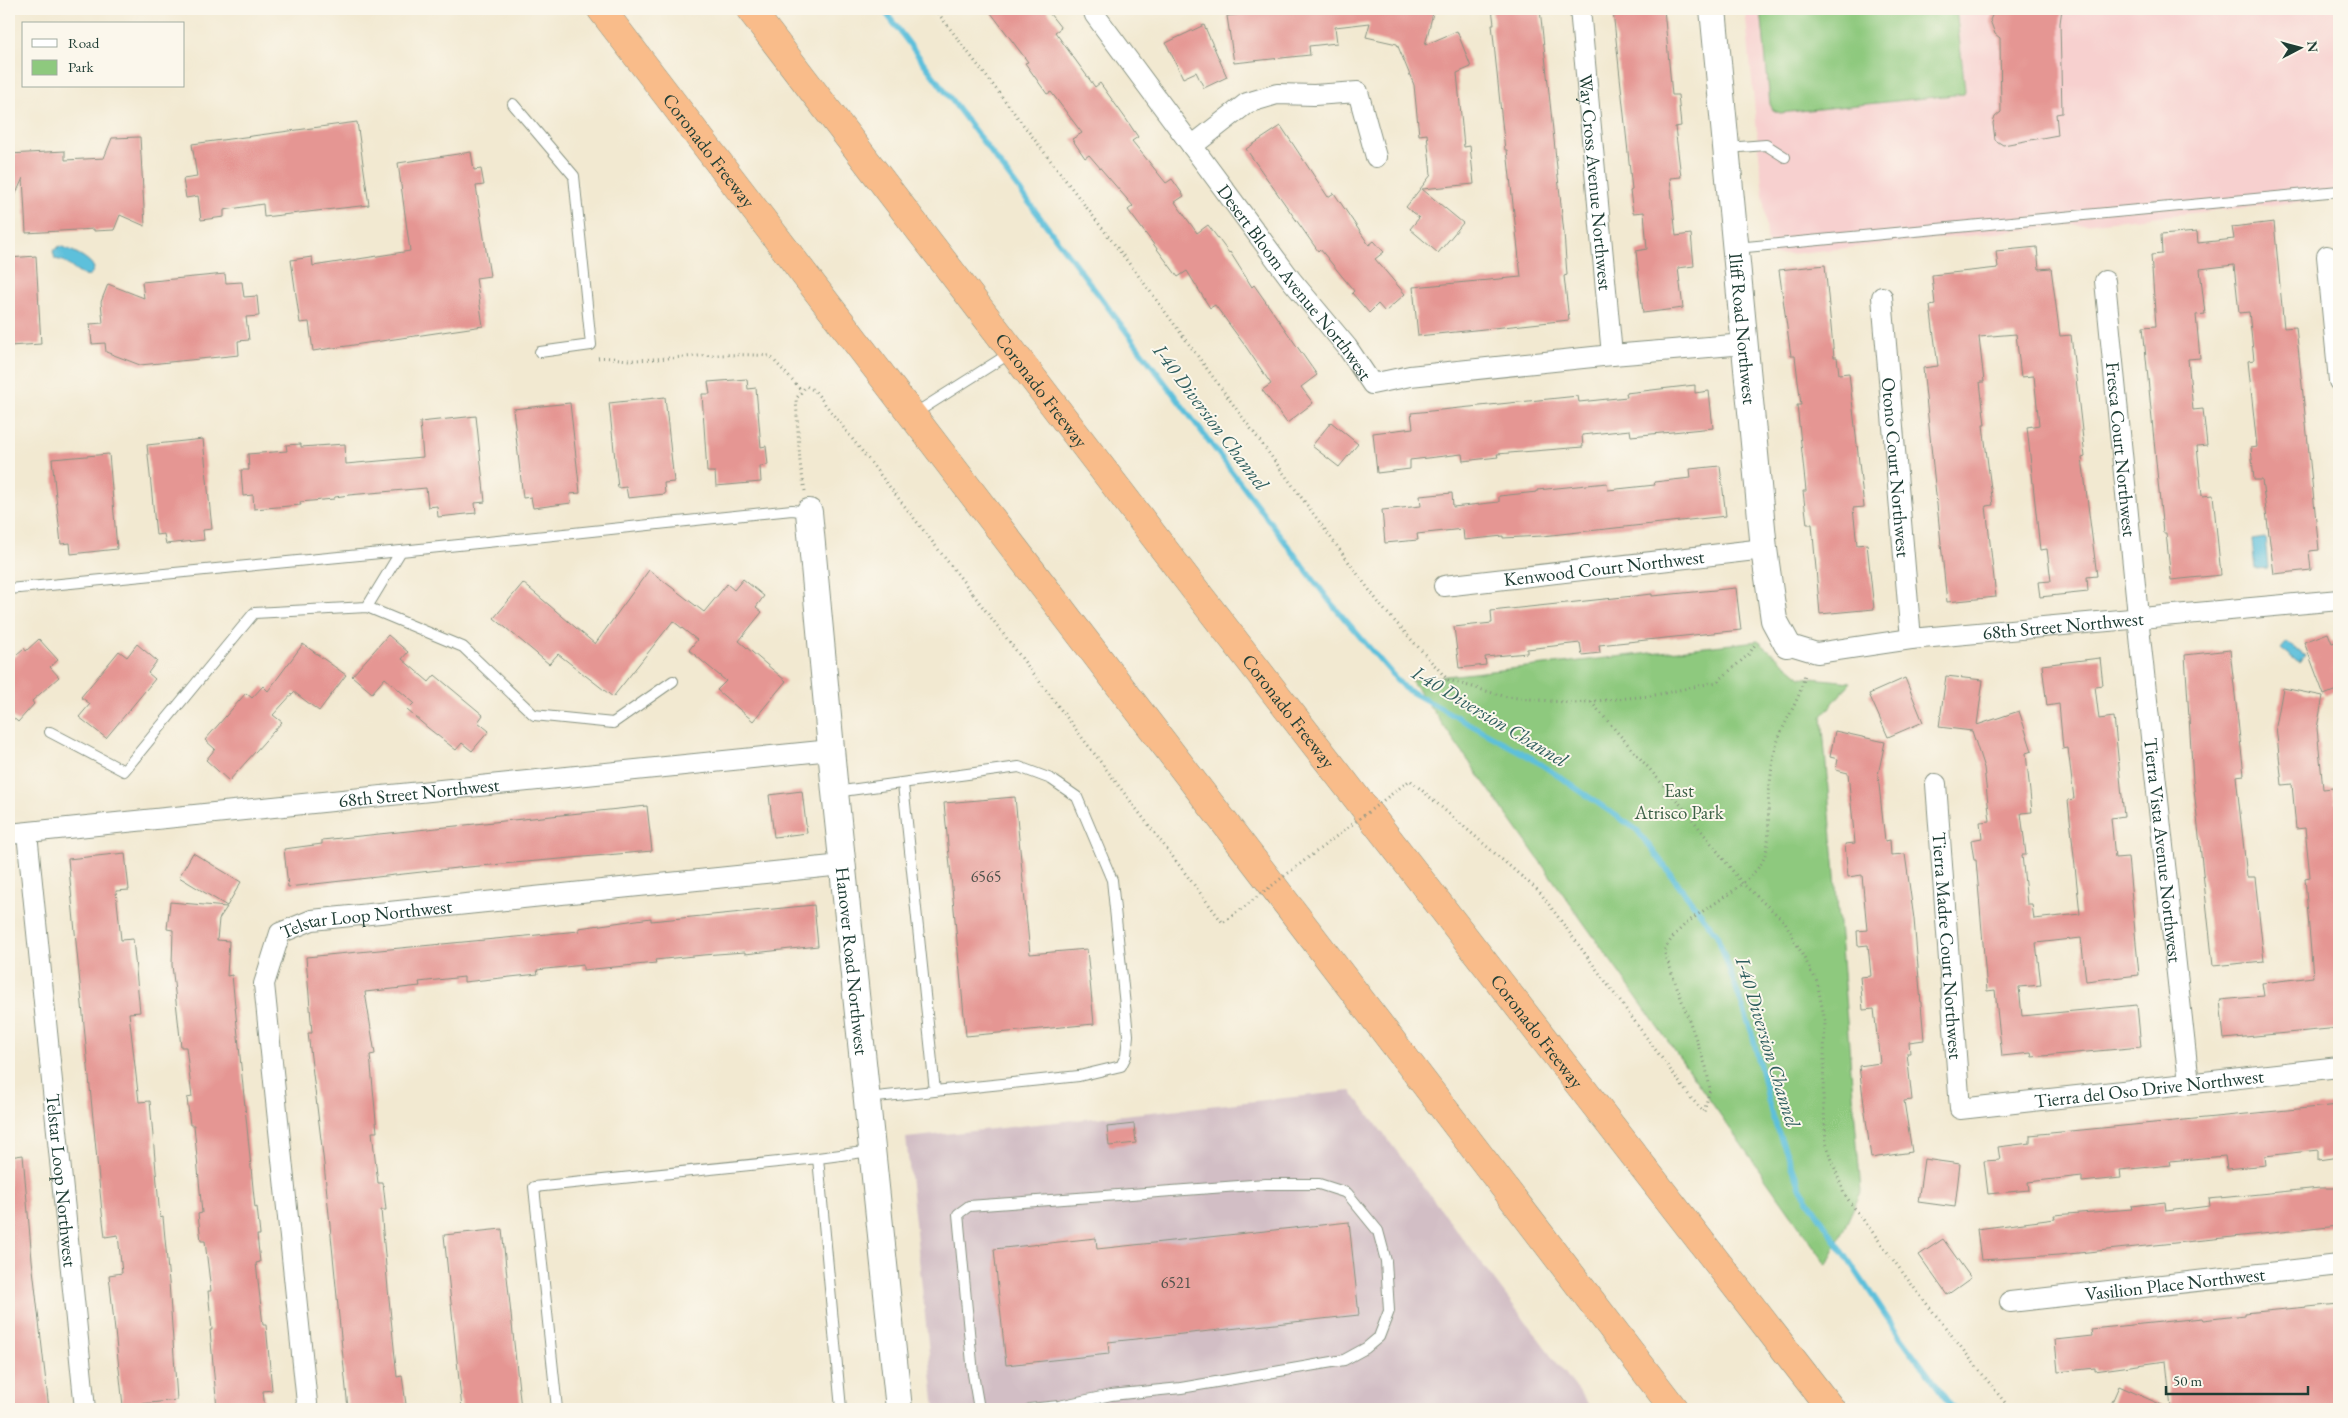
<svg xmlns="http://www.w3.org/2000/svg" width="2348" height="1418" viewBox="0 0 2348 1418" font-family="'EB Garamond',serif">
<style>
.built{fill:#f7d0cf}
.industrial{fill:#d2bec5}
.green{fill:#8ec97e;stroke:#568359}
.water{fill:#5dc0db;stroke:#3e7e88}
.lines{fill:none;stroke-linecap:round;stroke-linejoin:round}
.stream{stroke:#5dc0db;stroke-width:5.5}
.building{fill:#e59693}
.service-casing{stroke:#889382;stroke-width:12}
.minor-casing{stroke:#889382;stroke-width:22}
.tertiary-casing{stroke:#889382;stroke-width:28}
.motorway-casing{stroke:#889382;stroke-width:29}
.path{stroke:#889382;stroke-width:3;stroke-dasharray:1 4;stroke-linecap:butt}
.service{stroke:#fff;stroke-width:10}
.minor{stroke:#fff;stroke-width:20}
.tertiary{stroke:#fff;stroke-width:26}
.motorway{stroke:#f9bc8a;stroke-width:28}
.path-bridge{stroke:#889382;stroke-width:3;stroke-dasharray:1 4;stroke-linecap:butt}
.labels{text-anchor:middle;stroke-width:4;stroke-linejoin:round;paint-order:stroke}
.number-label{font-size:16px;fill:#50534c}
.street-label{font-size:19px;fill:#1f3d34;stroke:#fbf7ec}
.park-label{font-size:19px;fill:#3b6046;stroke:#fbf7ec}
.water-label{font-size:20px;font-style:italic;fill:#2e5e5e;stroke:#fbf7ec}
</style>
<rect width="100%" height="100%" fill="#fbf7ec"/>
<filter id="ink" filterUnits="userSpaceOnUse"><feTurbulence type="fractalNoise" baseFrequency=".02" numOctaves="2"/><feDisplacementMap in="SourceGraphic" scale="10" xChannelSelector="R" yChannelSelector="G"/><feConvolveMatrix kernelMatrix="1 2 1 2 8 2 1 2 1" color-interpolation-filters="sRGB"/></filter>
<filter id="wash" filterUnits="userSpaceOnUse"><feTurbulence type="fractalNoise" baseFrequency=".0096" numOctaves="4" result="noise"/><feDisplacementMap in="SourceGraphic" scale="20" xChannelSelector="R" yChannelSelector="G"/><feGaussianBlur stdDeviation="1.12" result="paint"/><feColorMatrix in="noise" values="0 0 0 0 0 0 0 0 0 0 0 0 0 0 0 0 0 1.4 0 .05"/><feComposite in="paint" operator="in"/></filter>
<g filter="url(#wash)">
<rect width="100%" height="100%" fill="#f2e9d1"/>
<!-- built -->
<path class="built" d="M1745 9H2339V198L1769 256Z"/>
<!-- industrial -->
<path class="industrial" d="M1351 1091 1592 1409H935L906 1138Z"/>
<!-- green -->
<path class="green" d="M1761 9H1956L1965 90 1964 94 1780 113 1773 110 1770 104Z
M1758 641 1801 677 1851 682 1822 716 1861 1192 1827 1265 1411 680Z"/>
<!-- water -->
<path class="water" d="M60 246C71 250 90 258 94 268 89 285 74 269 66 263 63 260 59 260 55 259L53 251Z
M2265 538 2268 568 2255 569 2252 540Z
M2287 642 2305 656 2299 663 2281 649Z"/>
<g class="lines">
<!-- stream -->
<path class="stream" d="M883 9 1331 603 1404 688 1535 760 1637 830 1717 935 1752 1033 1772 1116 1801 1189 1896 1331 1954 1409"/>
</g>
<g id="blocks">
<!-- building -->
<path class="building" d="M988 9H1046L1061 28 1055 32 1095 87 1100 83 1126 119 1138 137 1132 141 1166 183 1172 179 1184 196 1175 202 1197 233 1208 225 1229 253 1230 252 1252 287 1254 285 1317 375 1301 387 1313 403 1287 423 1262 390 1271 384 1246 347 1215 305 1210 308 1187 271 1178 277 1128 210 1133 206 1089 155 1085 158 1072 139 1082 133 1051 92 1047 94 1025 63 1028 62Z
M1281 9H1434L1425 45 1457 31 1471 67 1457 73 1464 147 1470 146 1474 184 1422 189 1463 223 1438 253 1410 229 1419 218 1406 207 1431 175 1427 134 1419 135 1414 85 1397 44 1366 37 1370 23 1335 27 1337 43 1309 46 1310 55 1234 63 1227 16Z
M1492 9H1540L1564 233 1567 275 1564 276 1569 320 1418 336 1413 287 1521 277 1507 150H1505L1501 113 1492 24H1494Z
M1632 9H1664L1672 95H1678L1681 126 1675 127 1681 177 1670 178 1676 236 1691 234 1694 266 1678 268 1683 308 1643 313 1636 251 1647 249 1644 212 1633 213 1630 191 1632 190 1613 11Z
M1995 9H2062L2060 23 2062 113 2056 114 2058 135 2003 145 1995 140 1993 123 1995 117 2001 112 2000 38 1995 34 1990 20Z
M1204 25 1227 77 1204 88 1196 72 1183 78 1166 43Z
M357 122 369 205 264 217 263 204 224 210V217L201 220 198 196 186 198 183 179 197 177 192 144Z
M1281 126 1328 197 1334 193 1369 245 1374 241 1384 252 1375 259 1405 294 1385 312 1378 304 1369 313 1352 293 1354 291 1320 249 1318 251 1246 149Z
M140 137 145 226 120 215 114 230 94 231V229L26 233 23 178 9 209V154L65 151V160L104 158 112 138Z
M471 152 474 170 481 169 484 185 476 186 490 276 476 278 483 326 313 351 309 322 300 323 291 260 312 257 313 266 410 251 398 163Z
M2274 222 2284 328 2296 327 2319 550 2309 551 2311 570 2274 574 2262 480H2254L2251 448 2257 447 2248 361 2254 360 2249 312 2239 313 2234 265 2200 269 2205 314 2196 315 2200 358 2188 359 2193 410 2203 409 2207 445 2197 446 2202 496 2213 495 2221 575 2171 580 2166 533H2163L2143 327 2156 326 2151 255 2162 254 2161 235 2197 232 2198 243 2234 239 2232 227Z
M2037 247 2039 269 2051 268 2060 336 2071 335 2085 457 2082 458 2097 576 2087 577 2088 592 2040 597 2038 582 2051 581 2047 549 2040 550 2027 427 2039 425 2034 376 2021 377 2016 334 1979 337 1984 382H1980L1985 425H1983L1993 505 1986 506 1996 597 1947 602 1923 368 1938 366 1930 306 1935 305 1932 275 1998 268 1996 251Z
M36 256 41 344 9 346V258Z
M1825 265 1834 357H1837L1839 374 1849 373 1864 507 1853 508 1857 545 1867 544 1874 609 1820 614 1812 524H1807L1803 491H1806L1797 405H1801L1795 356H1791L1779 270Z
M225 274 226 283 242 282 244 297 257 296 259 316 246 317 249 340 238 341 239 355 140 365 106 352 105 343 92 344 90 324 103 323 101 302 108 284 144 298 142 282Z
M747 379 748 389 756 388 761 447 766 446 768 465 760 466 761 482 716 486 715 472H707L702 394H710L708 382Z
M1695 385V393L1709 391 1713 428 1631 436 1630 430 1582 435 1583 447 1497 454 1498 457 1463 461 1462 454 1410 460V469L1377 473 1373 433 1413 428 1411 413 1578 396 1579 402 1627 397 1626 393Z
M665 397 674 482 664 483 665 494 628 498 626 487 618 488 609 403Z
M570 403 580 493 570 494 571 503 533 508 531 497 523 498 513 409Z
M476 416 485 502 475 503 476 513 438 517 437 506 428 507 426 488 349 495 335 497 334 499 300 502 301 505 254 509 253 495 243 496 241 470H249L248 454 287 451 286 445 301 444V447L345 444 346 464 423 457 420 422Z
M1331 422 1358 444 1339 467 1312 446Z
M203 439 212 529 203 530 204 540 166 544 164 534 156 535 147 445Z
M109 454 117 549 71 554 70 543 61 544 52 459Z
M1720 466 1726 516 1542 536 1503 538V536L1464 540 1463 529 1417 534 1418 540 1385 543 1382 510 1421 506 1420 496 1452 493 1453 507 1499 502V496L1537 492V490L1607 483 1608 490 1655 485 1654 482 1691 478 1690 469Z
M649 570 704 612 727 584 734 590 743 579 764 596 756 607 762 612 739 641 786 681 753 721 717 690 726 681 689 650 697 640 673 621 613 697 558 654 549 664 494 618 523 583 595 644Z
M1736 588 1741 630 1599 645 1600 653 1582 655 1580 643 1527 649V653L1485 657 1486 665 1459 668 1454 627 1492 623 1491 611 1652 594V596Z
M2328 633 2332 643 2339 641V689L2324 695 2304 642Z
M388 635 408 652 402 659 429 682 435 675 483 715 478 722 489 731 472 751 462 743 456 750 428 728 407 710 414 703 385 678 372 693 352 676Z
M39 639 58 660 50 667 59 677 32 701 34 704 18 722 9 714V661L24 648 26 651Z
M137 644 157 661 148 673 155 679 106 738 79 717 90 704 81 697 119 651 127 657Z
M303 644 346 675 319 711 294 692 273 715 282 722 229 781 206 760 215 749 205 740 246 693 252 698 263 686 268 691Z
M2230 650 2244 775 2236 776 2247 877H2255L2264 961 2213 966 2193 780 2185 655Z
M2100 658 2103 685 2095 686 2099 719 2114 717 2124 816 2111 818 2115 858 2128 857 2139 975 2086 981 2081 938 2036 943 2041 985 2019 987 2022 1016 2137 1005 2141 1047 2032 1057 2031 1053 2002 1056 1995 990 1987 991 1976 860H1974L1971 840 1982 838 1980 822 1990 821 1984 768 1972 731 1939 727 1946 676 1983 680 1977 725 2019 711 2032 751 2026 753 2032 812 2021 813 2026 855H2022L2027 904H2032L2034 919 2080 914 2068 800 2074 799 2068 748 2063 749 2059 704 2047 706 2042 665Z
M1905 678 1923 722 1888 737 1869 694Z
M2283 688 2323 696 2317 728 2323 789 2333 788 2335 803H2339V1028L2224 1039 2220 1000 2264 996 2262 983 2313 977 2305 878 2310 877 2305 828 2296 829 2292 784 2282 785 2276 726Z
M1835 731 1885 742 1878 775 1885 841 1890 840 1891 855 1905 854 1914 919 1924 1040 1909 1042 1910 1053H1907L1912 1100 1904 1101 1912 1152 1871 1158 1859 1066 1880 1063 1874 1009 1863 1010 1860 977 1871 976 1868 945 1858 946 1857 931 1867 930 1862 875 1848 877 1845 844 1855 843 1848 773 1836 770 1838 759 1830 757Z
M802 791 807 833 774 837 769 795Z
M1015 797 1030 954 1087 949 1094 1024 966 1036 944 803Z
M647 806 652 851 457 868 288 887 284 849 322 844V840Z
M125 853 129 890 116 891 121 940 133 939 140 1012 129 1013 139 1102 150 1101 160 1218 163 1217 169 1282 177 1400 123 1406 109 1275 122 1273 118 1235 105 1237 102 1212 68 859Z
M193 853 241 882 227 906 179 877Z
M170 902 227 907 219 919 217 940 229 941 227 976 232 975 255 1208 257 1207 260 1235H257L260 1262 256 1263 263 1325H266L272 1390 263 1391 265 1409H217L210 1330H212L208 1291H211L205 1241H201L198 1214 202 1213 194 1125H190L187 1098 192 1097 186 1047H181L172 965 173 930 167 929Z
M814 905 818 946 745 954V952L703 955 655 960 656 963 583 970V965L537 970 538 974 464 982V977L419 982 420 986 365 992 375 1054 370 1055 377 1132H372L378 1183H383L386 1210H381L388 1289 397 1377 402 1376 406 1404 348 1409 324 1164 308 1033H312L306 957 579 931V928L651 918V921Z
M2339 1105V1157L2318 1160V1150L2265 1156 2266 1165 2227 1169 2225 1156 2170 1161 2171 1165 2120 1170 2121 1178 2082 1182V1176L2028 1182 2029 1190 1988 1194 1984 1161 2000 1160 1998 1147 2030 1143V1135Z
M1134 1124 1136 1143 1109 1146 1107 1127Z
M23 1155 32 1260 49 1409H9V1157Z
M1924 1159 1960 1164 1955 1207 1918 1202Z
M2320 1188H2339V1226L2059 1255 1981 1260 1977 1229 2055 1219 2054 1215 2132 1209 2131 1206 2165 1202 2166 1211 2210 1206 2209 1199Z
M1349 1222 1359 1315 1108 1342 1109 1354 1006 1365 994 1249 1096 1238 1097 1249Z
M502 1229 521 1409H462L444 1235Z
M1943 1239 1971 1278 1947 1295 1919 1255Z
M2339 1304V1409H2109L2119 1386 2171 1409 2166 1361 2095 1371V1368L2058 1372 2055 1340 2092 1336 2091 1329 2202 1318 2203 1320 2245 1315V1313Z"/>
</g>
</g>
<g filter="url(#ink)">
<use href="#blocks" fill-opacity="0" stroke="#889382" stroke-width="1"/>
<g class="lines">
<!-- service casing -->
<g class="service-casing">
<path id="service" d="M513 104 574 176 591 345 540 352
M1727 148 1766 145 1785 157
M1736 248 2339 191
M914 414 1012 352
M9 589 401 551 792 510 808 512
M367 607 401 551
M50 732 124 771 254 613 367 607 463 647 534 715 613 723 673 681
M903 784 935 1091
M835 792 1019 767 1051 779 1077 797 1112 880 1128 1035 1126 1056 1121 1066 1079 1076 867 1098
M557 1409 534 1187 818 1158
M841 1409 818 1158 871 1151
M979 1409 973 1374 958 1214 969 1206 1266 1184H1319L1347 1193 1378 1231 1386 1261 1389 1311 1379 1337 1366 1348 1344 1360 1181 1388 1111 1395 1059 1406 1030 1409"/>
</g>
<!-- minor casing -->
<g class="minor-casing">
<g id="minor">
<path id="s1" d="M1093 9 1095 15 1292 281 1347 347 1372 384 1410 376 1612 355 1745 344"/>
<path id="s2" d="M1580 9 1612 355"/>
<path d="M1192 146 1247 103 1277 94 1314 95 1358 92 1376 157"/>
<path d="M2327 256 2339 381"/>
<path id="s3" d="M2105 281 2141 646 2189 1083"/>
<path id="s4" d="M1882 297 1911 639"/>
<path id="s5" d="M1444 586 1764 549"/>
<path id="s6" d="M1787 644 1817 653 1911 639 2339 600"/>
<path id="s7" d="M1936 784 1960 1109 2339 1067"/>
<path id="s8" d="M27 833 85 1409"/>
<path id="s9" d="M9 834 831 750"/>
<path id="s10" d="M2010 1302 2339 1265"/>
<path id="s11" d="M305 1409 307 1403 264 984 280 933 312 920 842 865"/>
</g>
</g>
<!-- tertiary casing -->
<g class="tertiary-casing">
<g id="tertiary">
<path id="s12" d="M1713 9 1764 549 1774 620 1787 644"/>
<path id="s13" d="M809 512 835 792 899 1409"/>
</g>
</g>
<!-- motorway casing -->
<g class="motorway-casing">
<g id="motorway">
<path id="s14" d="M601 9 1674 1409"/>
<path id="s15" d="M750 9 1196 591 1831 1409"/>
</g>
</g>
<!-- path -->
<path class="path" d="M935 9 1144 283 1381 606 1448 680 1507 697 1574 703 1650 696 1717 682 1749 654 1756 643
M598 358C611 356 623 361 636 360 681 358 725 352 770 356L801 390
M805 491 800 463 796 399 806 386 815 391 973 594
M1591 702 1686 811 1742 883 1785 922 1817 982 1825 1021 1823 1095 1826 1143 1844 1194 1915 1289 2010 1409
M1521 876 1539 891 1691 1098 1704 1112 1710 1089 1706 1067 1664 951C1684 912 1730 902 1757 869 1775 848 1766 817 1769 792 1771 777 1772 758 1777 743 1785 719 1801 699 1805 673"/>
<!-- service -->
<use href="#service" class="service"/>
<!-- minor -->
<use href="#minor" class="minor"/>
<!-- tertiary -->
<use href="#tertiary" class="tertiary"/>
<!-- motorway -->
<use href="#motorway" class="motorway"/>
<!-- path-bridge -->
<path class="path-bridge" d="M973 594 1223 923 1410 780 1521 876"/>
</g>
</g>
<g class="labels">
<!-- number labels -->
<g class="number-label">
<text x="986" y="882">6565</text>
<text x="1176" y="1288">6521</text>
</g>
<!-- street labels -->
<g class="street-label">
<text dy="7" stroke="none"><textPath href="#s14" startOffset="178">Coronado Freeway</textPath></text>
<text dy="7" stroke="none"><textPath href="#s2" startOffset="174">Way Cross Avenue Northwest</textPath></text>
<text dy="7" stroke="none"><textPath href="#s1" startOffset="340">Desert Bloom Avenue Northwest</textPath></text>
<text dy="7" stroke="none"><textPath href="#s12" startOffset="321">Iliff Road Northwest</textPath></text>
<text dy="7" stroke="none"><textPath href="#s15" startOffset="480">Coronado Freeway</textPath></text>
<text dy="7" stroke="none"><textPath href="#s3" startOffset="169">Fresca Court Northwest</textPath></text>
<text dy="7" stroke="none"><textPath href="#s4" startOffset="171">Otono Court Northwest</textPath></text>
<text dy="7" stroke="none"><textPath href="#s5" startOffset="161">Kenwood Court Northwest</textPath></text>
<text dy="7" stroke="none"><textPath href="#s6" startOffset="279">68th Street Northwest</textPath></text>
<text dy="7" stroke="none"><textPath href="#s15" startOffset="885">Coronado Freeway</textPath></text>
<text dy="7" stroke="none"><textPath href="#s9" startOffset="412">68th Street Northwest</textPath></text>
<text dy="7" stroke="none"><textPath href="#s3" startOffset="572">Tierra Vista Avenue Northwest</textPath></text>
<text dy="7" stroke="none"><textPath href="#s11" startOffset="569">Telstar Loop Northwest</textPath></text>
<text dy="7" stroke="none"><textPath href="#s7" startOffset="162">Tierra Madre Court Northwest</textPath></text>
<text dy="7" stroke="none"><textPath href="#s13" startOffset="451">Hanover Road Northwest</textPath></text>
<text dy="7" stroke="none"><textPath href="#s15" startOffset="1290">Coronado Freeway</textPath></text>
<text dy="7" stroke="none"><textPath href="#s7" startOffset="516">Tierra del Oso Drive Northwest</textPath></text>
<text dy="7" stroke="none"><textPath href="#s8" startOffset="349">Telstar Loop Northwest</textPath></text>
<text dy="7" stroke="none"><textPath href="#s10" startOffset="166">Vasilion Place Northwest</textPath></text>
</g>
<!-- park labels -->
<g class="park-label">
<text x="1679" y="797">East<tspan x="1679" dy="22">Atrisco Park</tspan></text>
</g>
<!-- water labels -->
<g class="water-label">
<text transform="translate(1211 417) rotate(53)" y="7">I-40 Diversion Channel</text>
<text transform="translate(1490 716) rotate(31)" y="7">I-40 Diversion Channel</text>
<text transform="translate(1768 1042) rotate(73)" y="7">I-40 Diversion Channel</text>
</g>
</g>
<!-- margin -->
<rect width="2348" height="1418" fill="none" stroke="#fbf7ec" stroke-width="30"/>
<!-- legend -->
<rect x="22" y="22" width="162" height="65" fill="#fbf7ec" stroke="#a3ada2"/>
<rect x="32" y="39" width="25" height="8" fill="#ffffff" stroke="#a3ada2"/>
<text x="68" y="48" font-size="15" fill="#1f3d34">Road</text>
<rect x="32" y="60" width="25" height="15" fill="#8ec97e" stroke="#a3ada2"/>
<text x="68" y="72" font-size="15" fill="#1f3d34">Park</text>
<!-- north arrow -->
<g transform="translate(2300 48) rotate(84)" stroke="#fbf7ec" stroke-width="4" paint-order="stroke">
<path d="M0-4L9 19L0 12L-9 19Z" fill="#1f3d34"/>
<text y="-8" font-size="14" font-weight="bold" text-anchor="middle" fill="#1f3d34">N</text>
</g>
<!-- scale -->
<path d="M2166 1386v8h142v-8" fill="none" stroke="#1f3d34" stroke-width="2.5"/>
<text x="2173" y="1386" font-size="15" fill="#1f3d34" stroke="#fbf7ec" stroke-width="4" paint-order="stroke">50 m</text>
</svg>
